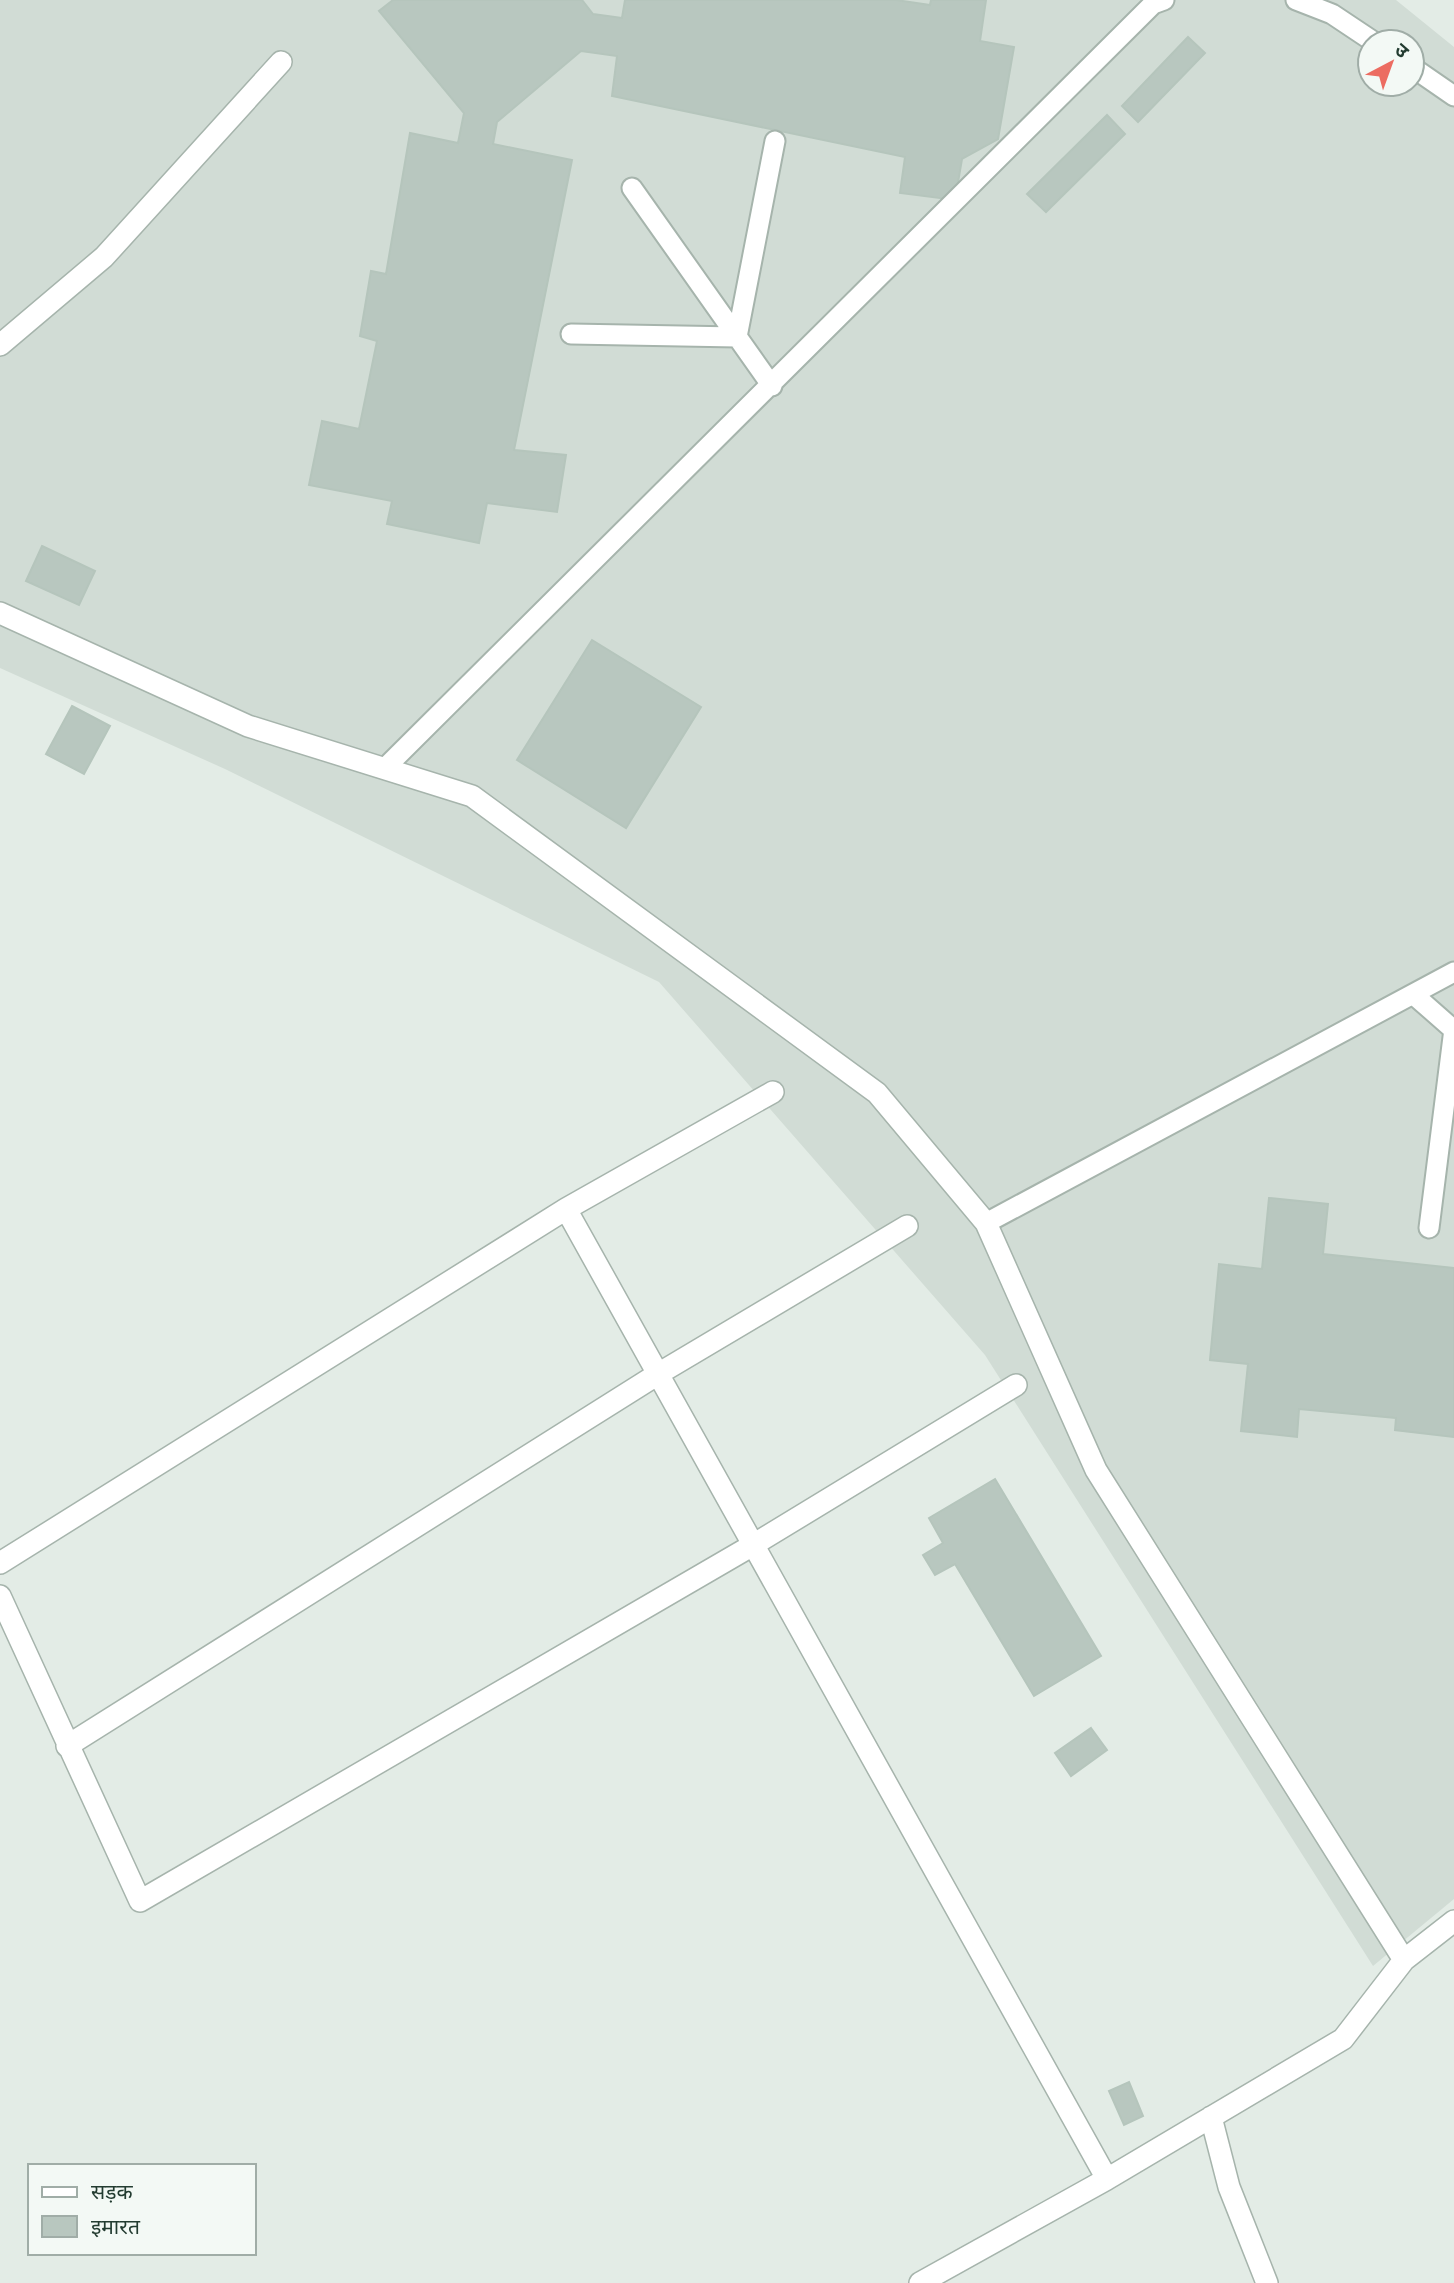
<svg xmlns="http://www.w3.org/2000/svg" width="1454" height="2283" viewBox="0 0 1454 2283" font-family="'Asap Condensed','Noto Sans Devanagari',sans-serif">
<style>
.built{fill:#d1dcd5;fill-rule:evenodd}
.building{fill:#b8c7bf;stroke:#b5c5bc;stroke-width:2}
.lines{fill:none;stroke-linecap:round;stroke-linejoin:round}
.lane-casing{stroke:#a6b4ac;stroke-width:23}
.street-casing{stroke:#a6b4ac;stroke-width:24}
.lane{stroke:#fff;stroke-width:19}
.street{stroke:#fff;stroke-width:21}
</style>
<rect width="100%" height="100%" fill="#e3ece6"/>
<!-- built -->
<path class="built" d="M0 0H1396L1454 47V1899L1373 1966 985 1355 659 982 225 769 0 668ZM1370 42H1412V84H1370Z"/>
<!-- building -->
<path class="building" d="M393 0H582L593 14 622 18 625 0H896L930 5 931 0H986L980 41 1014 47 998 139 962 159 955 200 900 193 905 157 612 96 617 56 581 51 497 122 493 144 572 160 514 450 566 455 557 512 487 503 479 543 387 524 392 501 309 485 322 421 359 429 377 341 360 336 371 271 386 274 410 133 458 143 464 113 379 11Z
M1188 37 1205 53 1138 122 1122 106Z
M1107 115 1125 134 1046 212 1027 194Z
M42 546 95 571 79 605 26 581Z
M592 640 701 707 626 828 517 760Z
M72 706 110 726 84 774 46 754Z
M1269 1198 1328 1204 1323 1254 1454 1268V1437L1395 1430 1396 1418 1299 1409 1297 1437 1241 1431 1248 1364 1210 1360 1219 1264 1262 1269Z
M995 1479 1101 1656 1034 1696 955 1564 935 1575 923 1555 943 1543 929 1518Z
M1091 1728 1107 1750 1071 1776 1055 1753Z
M1129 2082 1143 2116 1124 2125 1109 2091Z"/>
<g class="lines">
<!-- lane casing -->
<g class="lane-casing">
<path id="lane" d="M1296 0 1332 14 1374 42
M1412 67 1454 96
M632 188 772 386
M571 334 737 337 775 141
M385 768 1153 4 1164 0
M1414 995 1454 1030
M986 1223 1454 972
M1429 1228 1454 1029"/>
</g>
<!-- street casing -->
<g class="street-casing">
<path id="street" d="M0 345 104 257 281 62
M0 613 248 726 472 796 877 1093 986 1223 1096 1470 1404 1960
M566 1209 1107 2179
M0 1563 566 1209 773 1092
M0 1596 140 1901 753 1545 1016 1385
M67 1746 658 1374 907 1226
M1211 2117 1229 2187 1267 2283
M920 2283 1107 2179 1343 2039 1404 1960 1454 1921"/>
</g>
<!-- lane -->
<use href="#lane" class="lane"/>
<!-- street -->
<use href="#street" class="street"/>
</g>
<!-- legend -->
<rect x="28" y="2164" width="228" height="91" fill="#f3f9f5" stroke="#a0ada7" stroke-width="2"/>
<rect x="42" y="2187" width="35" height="10" fill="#ffffff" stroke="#a0ada7" stroke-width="2"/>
<text x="91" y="2199" font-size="21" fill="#233c31">सड़क</text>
<rect x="42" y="2216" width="35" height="21" fill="#b8c7bf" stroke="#a0ada7" stroke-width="2"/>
<text x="91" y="2234" font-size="21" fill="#233c31">इमारत</text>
<!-- north arrow -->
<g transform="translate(1391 63) rotate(41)"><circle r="33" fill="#f3f9f5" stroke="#a0ada7" stroke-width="2"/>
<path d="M0-5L12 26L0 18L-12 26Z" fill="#ec6c61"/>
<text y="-10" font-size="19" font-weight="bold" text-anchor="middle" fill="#233c31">उ</text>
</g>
</svg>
